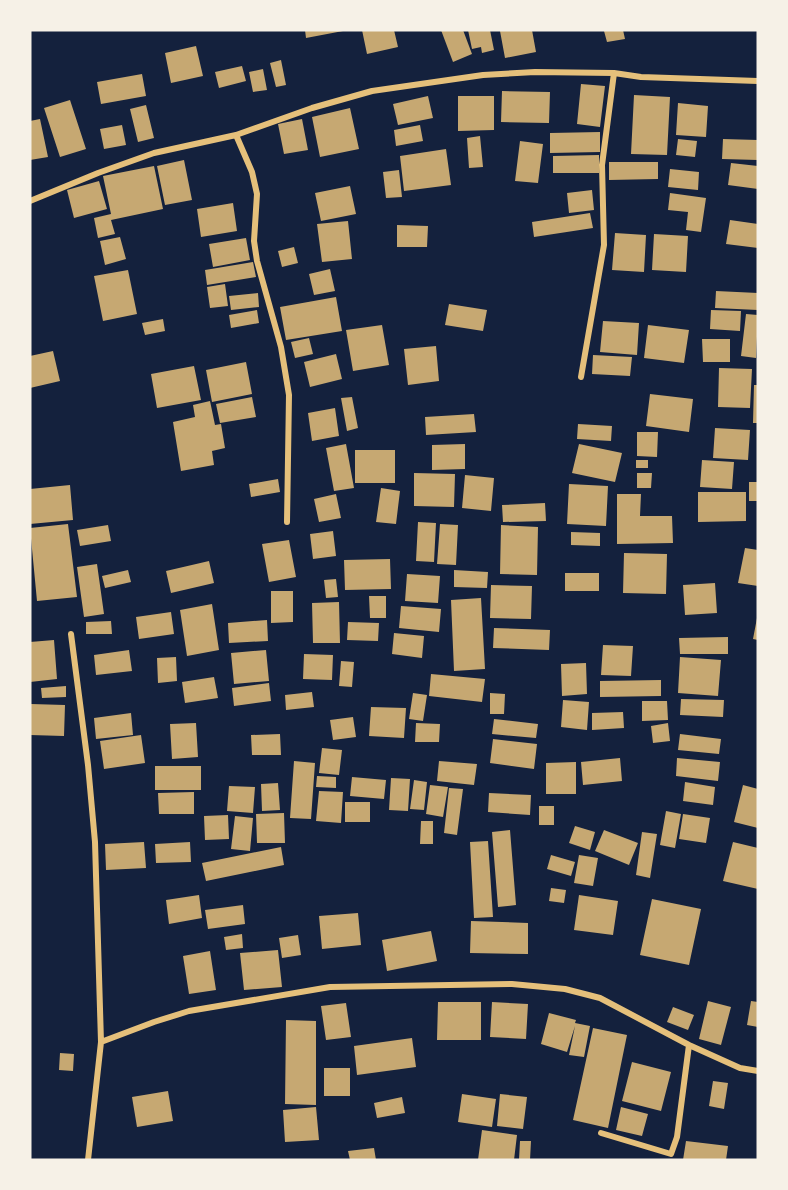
<svg xmlns="http://www.w3.org/2000/svg" width="788" height="1190" viewBox="0 0 788 1190" font-family="Raleway,sans-serif">
<style>
.building{fill:#c6a872}
.lines{fill:none;stroke-linecap:round;stroke-linejoin:round}
.minor{stroke:#e5c07b;stroke-width:6}
</style>
<rect width="100%" height="100%" fill="#14213d"/>
<!-- building -->
<path class="building" d="M305 30H343V31L306 38Z
M362 30H394L398 47 367 54Z
M441 30H463L472 54 453 62Z
M468 30H490L494 50 482 53 481 47 472 49Z
M507 30H532L536 52 505 58 500 31Z
M623 30 625 39 607 42 604 31Z
M196 46 203 76 171 83 165 53Z
M281 60 286 85 276 87 270 63Z
M242 66 246 81 219 88 215 72Z
M263 69 267 90 253 92 249 72Z
M142 74 146 96 101 104 97 82Z
M581 84 605 86 600 127 577 124Z
M502 91 550 92 549 123 501 122Z
M634 95 670 97 667 155 631 154Z
M428 96 433 118 398 125 393 104Z
M458 96H494V130L458 131Z
M70 100 86 149 60 157 44 108Z
M678 103 708 106 706 137 676 135Z
M146 105 154 138 138 142 130 109Z
M350 108 359 149 320 157 312 117Z
M40 119 48 157 30 160V121Z
M302 119 308 150 284 154 278 124Z
M122 125 126 145 104 149 100 129Z
M420 125 423 141 396 146 394 130Z
M600 132V152L550 153V133Z
M480 136 483 167 469 168 467 138Z
M678 139 697 141 695 157 676 155Z
M723 139 758 140V160L722 159Z
M520 141 543 144 538 183 515 181Z
M446 149 451 185 404 191 400 156Z
M599 155V173H553V156Z
M184 160 192 200 165 205 157 166Z
M609 162H658V179L609 180Z
M731 163 758 166V189L728 185Z
M154 166 163 209 111 220 115 234 98 238 94 218 111 214 103 176Z
M670 169 699 172 698 190 668 187Z
M399 170 402 197 386 198 383 172Z
M99 181 107 209 74 218 67 190Z
M350 186 356 214 321 221 315 193Z
M592 190 594 210 569 213 567 193Z
M670 193 706 198 701 232 686 230 688 212 668 210Z
M233 203 237 231 201 237 197 209Z
M590 213 593 228 534 237 532 222Z
M730 220 758 224V248L726 244Z
M348 221 352 259 322 262 317 224Z
M397 225 428 226 427 247H397Z
M615 233 646 235 644 272 612 270Z
M654 234 688 236 686 272 652 270Z
M120 237 126 259 105 265 100 241Z
M246 238 250 260 213 267 209 244Z
M294 247 298 263 282 267 278 251Z
M253 262 256 277 207 285 205 270Z
M330 269 335 291 314 295 309 274Z
M128 270 137 314 103 321 94 276Z
M225 284 228 306 210 308 207 287Z
M716 291 758 293V310L715 308Z
M258 293 259 307 231 310 229 296Z
M336 297 342 331 286 340 280 307Z
M449 304 487 310 483 331 445 325Z
M257 310 259 323 231 328 229 315Z
M711 310 741 311 740 331 710 329Z
M746 314 758 315 756 358 741 356Z
M163 319 165 331 145 335 142 323Z
M603 321 639 323 637 355 600 352Z
M382 325 389 365 353 371 346 330Z
M648 325 689 330 684 363 644 358Z
M309 338 313 354 295 358 291 342Z
M702 339H730V362H703Z
M436 346 439 381 408 385 404 349Z
M53 351 60 381 30 388V356Z
M336 354 342 379 310 387 304 362Z
M593 355 632 357 630 376 592 374Z
M246 362 252 394 212 402 206 370Z
M194 366 201 400 157 408 151 374Z
M719 368 752 369 750 408 718 407Z
M754 385H758V423H753Z
M650 394 693 399 689 432 646 426Z
M252 397 256 417 220 423 216 404Z
M352 397 358 428 347 431 341 398Z
M210 401 215 425 221 424 225 448 212 451 214 465 181 471 173 422 195 417 193 405Z
M335 408 339 436 312 441 308 413Z
M474 414 476 432 426 435 425 417Z
M578 424 612 426 611 441 577 439Z
M715 428 750 430 748 460 713 458Z
M637 432H658L657 457 637 456Z
M346 444 354 488 334 491 326 448Z
M465 444V469L432 470V445Z
M579 444 622 453 615 482 572 473Z
M355 450H395V483H355Z
M636 460H648V468H636Z
M702 460 734 462 732 489 700 487Z
M414 473 455 474 454 507 414 506Z
M637 473H652L651 488H637Z
M465 475 494 478 491 511 462 508Z
M278 479 280 492 251 497 249 484Z
M749 482H758V501H749Z
M569 484 608 486 606 526 567 524Z
M70 485 73 520 30 524V489Z
M381 488 400 491 396 524 376 522Z
M698 492H746V521L698 522Z
M336 494 341 518 319 522 314 499Z
M617 494H641L640 516H672L673 543 617 544Z
M545 503 546 521 503 522 502 505Z
M418 522 436 523 434 562 416 561Z
M68 524 77 597 37 601 30 528Z
M440 524 458 525 456 565 437 564Z
M108 525 111 541 80 546 77 530Z
M501 525 538 527 537 575 500 574Z
M333 531 336 556 313 559 310 534Z
M571 532 600 533V546L571 545Z
M289 540 296 577 269 582 262 544Z
M745 548 758 550V586L738 583Z
M624 553 667 554 666 594 623 593Z
M390 559 391 589 345 590 344 560Z
M209 561 214 583 171 593 166 571Z
M97 564 104 614 84 617 77 567Z
M128 570 131 582 105 588 102 576Z
M454 570 488 572 487 588 454 587Z
M565 573H599V591H565Z
M407 574 440 576 438 603 405 601Z
M336 579 338 597 326 598 324 580Z
M715 583 717 613 685 615 683 585Z
M491 585 532 586 531 619 490 618Z
M271 591H293V622L271 623Z
M369 596H386V618H370Z
M481 598 485 669 454 671 451 600Z
M339 602 340 643H313L312 603Z
M212 604 219 650 187 656 180 610Z
M401 606 441 609 439 632 399 628Z
M171 612 174 634 139 639 136 617Z
M757 618H758V640L753 639Z
M267 620 268 641 229 643 228 623Z
M111 621 112 634H86V622Z
M348 622 379 623 378 641 347 640Z
M494 628 550 630 549 650 493 648Z
M394 633 424 636 422 658 392 654Z
M728 637V654H680L679 638Z
M54 640 57 679 30 682V642Z
M603 645 633 646 631 676 601 675Z
M129 650 132 671 96 675 94 655Z
M266 650 269 681 234 684 231 653Z
M304 654 333 655 332 680 303 679Z
M176 657 177 681 158 683 157 658Z
M680 657 721 660 718 696 678 693Z
M341 661 354 662 352 687 339 686Z
M586 663 587 694 562 696 561 664Z
M431 674 485 679 482 702 429 696Z
M214 677 218 698 185 703 182 682Z
M661 680V696L600 697V681Z
M269 683 271 701 234 706 232 688Z
M66 686V697L42 698 41 688Z
M312 692 314 707 286 710 285 695Z
M413 693 427 695 423 721 409 719Z
M490 693 505 694 504 714H490Z
M681 699 724 700 723 717 680 715Z
M563 700 589 702 587 730 561 727Z
M642 701H667L668 720 642 721Z
M31 704 65 705 64 736 30 735Z
M371 707 406 708 404 738 369 736Z
M623 712 624 728 592 730V713Z
M131 713 133 735 96 739 94 718Z
M353 717 356 737 333 740 330 720Z
M494 719 538 724 536 738 492 734Z
M196 723 198 757 172 759 170 724Z
M416 723 440 724 439 742H415Z
M668 723 670 741 653 743 651 726Z
M280 734 281 755H252L251 735Z
M680 734 721 739 719 754 678 750Z
M141 735 145 763 104 769 100 741Z
M493 739 537 744 534 769 490 763Z
M322 748 342 750 339 775 319 773Z
M620 758 622 781 583 785 581 762Z
M677 758 720 762 718 781 676 776Z
M294 761 315 763 311 819 290 818Z
M439 761 477 764 474 785 437 781Z
M576 762V794H546V763Z
M155 766H201V790H155Z
M317 776 336 777V788L316 787Z
M352 777 386 780 384 799 350 796Z
M391 778 410 779 408 811 389 810Z
M414 780 427 782 424 810 410 809Z
M685 782 715 787 713 805 683 801Z
M278 783 280 810 262 811 261 784Z
M430 785 448 787 443 817 426 814Z
M743 785 758 789V828L734 822Z
M229 786 255 787 253 813 227 811Z
M449 788 463 789 457 835 444 833Z
M319 791 343 792 341 823 316 821Z
M194 792V814H159L158 793Z
M489 793 531 795 530 815 488 812Z
M345 802H370V822H345Z
M539 806H554V825H539Z
M666 811 681 814 675 848 660 845Z
M284 813 285 843H257L256 814Z
M683 814 710 818 706 843 679 839Z
M228 815 229 839 205 840 204 816Z
M235 816 253 818 250 851 231 849Z
M421 821H433V844H420Z
M575 826 595 832 590 850 569 843Z
M510 830 516 905 498 907 492 832Z
M604 830 638 843 629 865 595 851Z
M642 832 657 834 650 878 636 875Z
M488 841 493 917 474 918 470 842Z
M144 842 146 868 106 870 105 844Z
M190 842 191 862 156 863 155 844Z
M733 842 758 848V889L723 881Z
M281 847 284 865 206 881 202 863Z
M551 855 575 862 571 876 547 869Z
M579 855 598 858 593 886 574 883Z
M551 888 566 890 564 903 549 901Z
M199 895 202 918 169 924 166 900Z
M579 895 618 901 613 935 574 930Z
M652 899 701 909 689 965 640 955Z
M243 905 245 924 208 929 205 910Z
M358 913 361 945 322 949 319 916Z
M471 921 528 923V954L470 953Z
M431 931 437 961 387 971 382 940Z
M242 934 243 948 226 950 224 937Z
M298 935 301 955 282 958 279 938Z
M278 950 282 987 244 990 240 953Z
M210 951 216 990 189 994 183 956Z
M708 1001 731 1007 721 1045 699 1039Z
M751 1001 758 1002V1027L747 1025Z
M438 1002H481V1040H437Z
M492 1002 528 1004 526 1039 490 1037Z
M346 1003 351 1037 326 1040 321 1006Z
M673 1007 694 1015 688 1030 667 1022Z
M549 1013 576 1020 575 1023 590 1026 584 1057 569 1055 575 1026 567 1052 541 1044Z
M286 1020 316 1021V1105L285 1104Z
M593 1028 627 1035 608 1128 573 1120Z
M412 1038 416 1067 357 1075 354 1046Z
M60 1053 74 1054 73 1071 59 1070Z
M632 1062 671 1072 661 1111 622 1101Z
M324 1068H350V1096H324Z
M713 1081 728 1083 724 1109 709 1106Z
M168 1091 173 1121 137 1127 132 1097Z
M462 1094 496 1099 492 1127 458 1122Z
M500 1094 527 1097 523 1129 497 1126Z
M402 1097 405 1113 377 1118 374 1103Z
M316 1107 319 1140 285 1142 283 1110Z
M621 1107 648 1114 642 1136 616 1130Z
M482 1130 517 1135 514 1160H478Z
M520 1141H531L530 1160H519Z
M686 1141 728 1146 726 1160H683Z
M374 1148 376 1160H350L348 1151Z"/>
<g class="lines">
<!-- minor -->
<path class="minor" d="M236 135 252 172 257 194 254 241 257 261 281 347 289 395 287 522
M30 201 98 173 154 153 236 135 312 108 372 91 483 75 535 72 614 73 641 77 758 81
M581 377 604 245 602 165 614 73
M71 634 88 765 95 842 101 1042
M601 1133 671 1154 677 1137 689 1045
M88 1160 101 1042 154 1022 189 1011 330 987 512 984 565 989 600 998 689 1045 740 1068 758 1071"/>
</g>
<!-- border -->
<rect width="788" height="1190" fill="none" stroke="#f6f1e7" stroke-width="63"/>
</svg>
